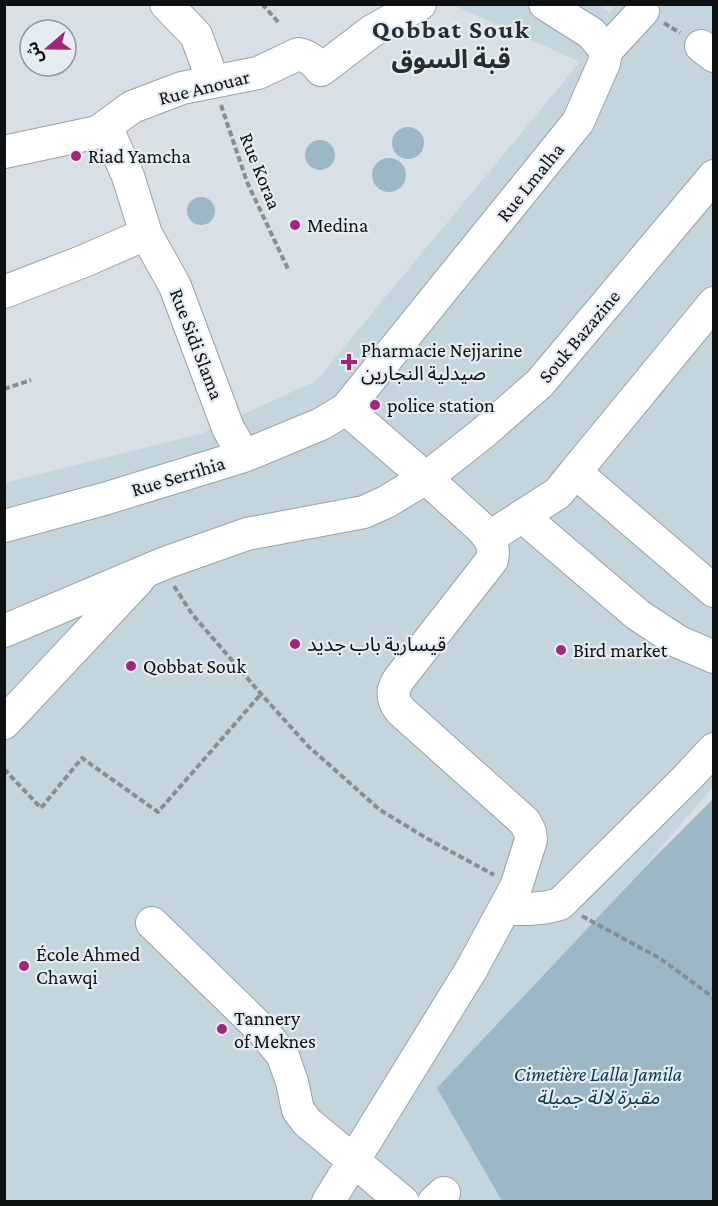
<svg xmlns="http://www.w3.org/2000/svg" width="718" height="1206" viewBox="0 0 718 1206" font-family="'Crimson Pro','Noto Sans Arabic',serif">
<style>
.built{fill:#c5d5dd}
.green{fill:#9cb7c6}
.lines{fill:none;stroke-linecap:round;stroke-linejoin:round}
.minor-casing{stroke:#9aa1a6;stroke-width:34}
.path{stroke:#888e92;stroke-width:4;stroke-dasharray:6 3;stroke-linecap:butt}
.minor{stroke:#fff;stroke-width:32}
.poi-dot{fill:#a3267a;stroke:#e5edf2;stroke-width:2}
.labels{text-anchor:middle;stroke-width:4.5;stroke-linejoin:round;paint-order:stroke}
.street-label{font-size:20px;fill:#0e1112;stroke:#e5edf2}
.poi-label{font-size:20px;fill:#0e1112;stroke:#e5edf2;text-anchor:start}
.park-label{font-size:20px;font-style:italic;fill:#0b374a;stroke:#e5edf2}
.district-label{font-size:26px;font-weight:bold;letter-spacing:1.5px;fill:#272d31;stroke:#e5edf2}
</style>
<rect width="100%" height="100%" fill="#d8e0e5"/>
<!-- built -->
<path class="built" d="M597 4 609 12 617 5H713V787L454 1087 517 1201H5L4 483 200 434 316 381 580 62 453 5Z"/>
<!-- green -->
<path class="green" d="M392 143a16 16 0 1 1 32 0a16 16 0 1 1-32 0Z
M305 155a15 15 0 1 1 30 0a15 15 0 1 1-30 0Z
M372 175a17 17 0 1 1 34 0a17 17 0 1 1-34 0Z
M187 211a14 14 0 1 1 28 0a14 14 0 1 1-28 0Z
M713 799V1201H502L437 1088 652 860Z"/>
<g class="lines">
<!-- minor casing -->
<g class="minor-casing">
<path id="minor" d="M166 4 196 35 213 81
M545 4 591 33 606 51
M701 46 714 56
M106 126 128 176 146 234 175 286 228 428 244 456
M4 152 98 132 132 107 182 88 258 73 298 54C309 56 315 62 321 70L372 31 420 4
M4 292 84 261 146 234
M575 472 714 303
M522 516 638 615 679 642 714 657
M4 526 104 499 244 456 321 424 346 409 578 122 604 63 606 51 643 11
M490 537 558 493 575 472 714 591
M4 631 165 563 247 534 364 512 386 502 426 478 483 433 540 383 714 176
M4 723 139 579
M504 909C523 909 541 910 560 904L687 778 714 749
M152 923 262 1030 283 1056 292 1082 298 1110 307 1122 403 1202
M328 1202 471 970 516 887 531 840 530 832 525 822 401 711C392 701 391 690 399 679L492 560C495 546 491 539 481 528L426 478 346 409
M434 1202 444 1193"/>
</g>
<!-- path -->
<path class="path" d="M262 4 280 24
M664 23 680 33
M221 105 247 182 288 269
M4 389 31 380
M174 586 192 614 261 694 308 746 380 810 428 839 494 875
M4 769 41 808 82 758 158 812 261 694
M582 916 661 959 714 998"/>
<!-- minor -->
<use href="#minor" class="minor"/>
</g>
<!-- markers -->
<g class="poi-dot">
<circle cx="76" cy="156" r="6"/>
<circle cx="295" cy="225" r="6"/>
<path d="M346 353h6v6h6v6h-6v6h-6v-6h-6v-6h6z"/>
<circle cx="375" cy="405" r="6"/>
<circle cx="295" cy="644" r="6"/>
<circle cx="561" cy="650" r="6"/>
<circle cx="131" cy="666" r="6"/>
<circle cx="24" cy="966" r="6"/>
<circle cx="222" cy="1029" r="6"/>
</g>
<g class="labels">
<!-- street labels -->
<g class="street-label">
<text transform="translate(204 87) rotate(-14)" y="7">Rue Anouar</text>
<text transform="translate(261 171) rotate(68)" y="7">Rue Koraa</text>
<text transform="translate(530 182) rotate(-51)" y="7">Rue Lmalha</text>
<text transform="translate(579 336) rotate(-50)" y="7">Souk Bazazine</text>
<text transform="translate(197 344) rotate(69)" y="7">Rue Sidi Slama</text>
<text transform="translate(178 476) rotate(-17)" y="7">Rue Serrihia</text>
</g>
<!-- poi labels -->
<g class="poi-label">
<text x="88" y="163">Riad Yamcha</text>
<text x="307" y="232">Medina</text>
<text x="361" y="357">Pharmacie Nejjarine<tspan x="361" dy="23">صيدلية النجارين</tspan></text>
<text x="387" y="412">police station</text>
<text x="307" y="651">قيسارية باب جديد</text>
<text x="573" y="657">Bird market</text>
<text x="143" y="673">Qobbat Souk</text>
<text x="36" y="961">École Ahmed<tspan x="36" dy="23">Chawqi</tspan></text>
<text x="234" y="1025">Tannery<tspan x="234" dy="23">of Meknes</tspan></text>
</g>
<!-- park labels -->
<g class="park-label">
<text x="598" y="1081">Cimetière Lalla Jamila<tspan x="598" dy="23">مقبرة لالة جميلة</tspan></text>
</g>
<!-- district labels -->
<g class="district-label">
<text x="451" y="38">Qobbat Souk<tspan x="451" dy="30">قبة السوق</tspan></text>
</g>
</g>
<!-- border -->
<rect width="718" height="1206" fill="none" stroke="#0e1112" stroke-width="12"/>
<!-- north arrow -->
<g transform="translate(48 48) rotate(250)"><circle r="28" fill="#e5edf2" stroke="#8f9598" stroke-width="1.5"/>
<path d="M0-4.5L10 22L0 15L-10 22Z" fill="#a3267a"/>
<text y="-9" font-size="16" font-weight="bold" text-anchor="middle" fill="#0e1112">ش</text>
</g>
</svg>
